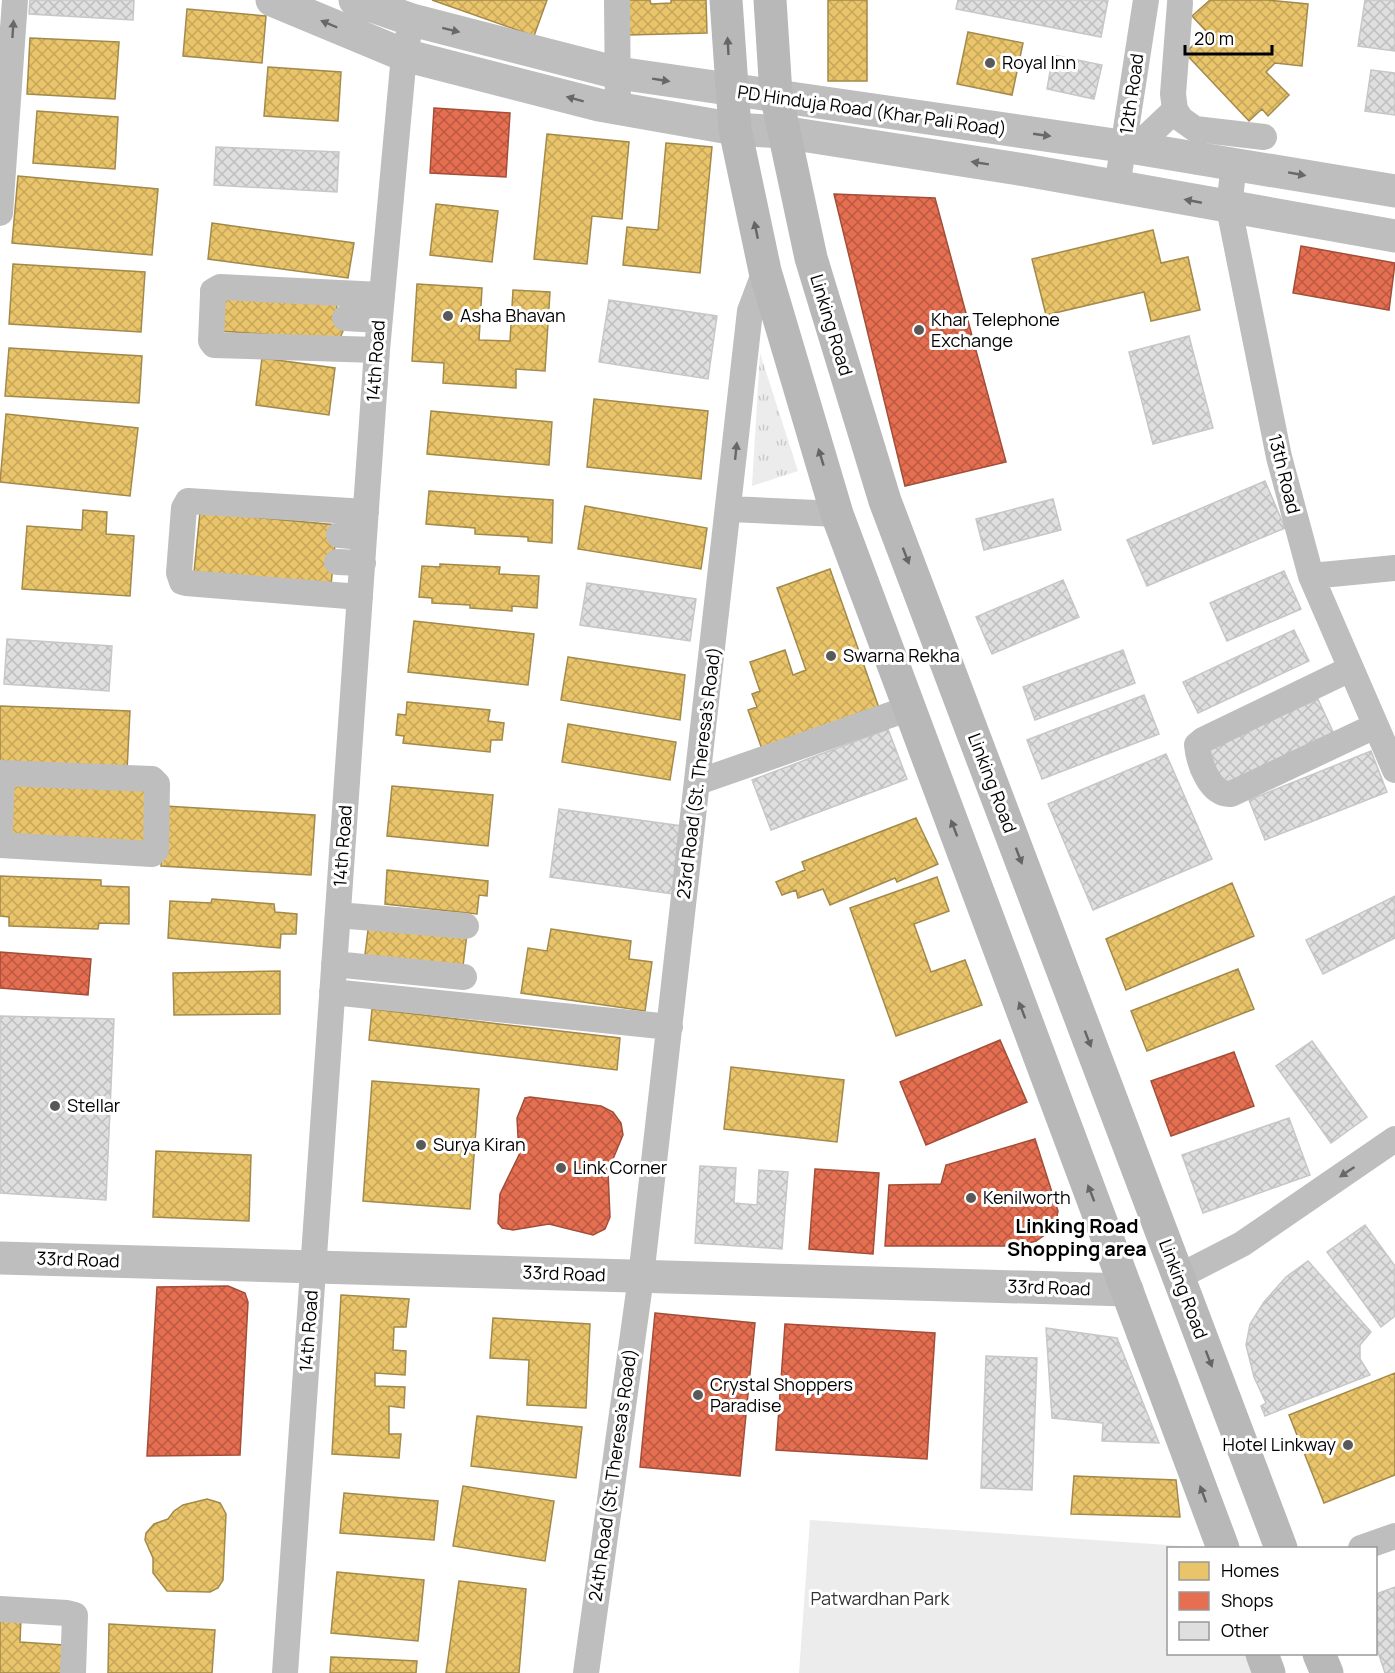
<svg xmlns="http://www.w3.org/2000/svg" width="1395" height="1673" viewBox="0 0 1395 1673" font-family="Manrope,sans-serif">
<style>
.grass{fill:url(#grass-tufts)}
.park{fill:#ececec}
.homes{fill:url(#homes-cross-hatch);stroke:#a3894a;stroke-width:1.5}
.shops{fill:url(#shops-cross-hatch);stroke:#a24e39;stroke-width:1.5}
.building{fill:url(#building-cross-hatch);stroke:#c7c7c7;stroke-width:1.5}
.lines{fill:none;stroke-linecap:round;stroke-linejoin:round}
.minor{stroke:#bebebe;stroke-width:26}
.tertiary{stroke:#bebebe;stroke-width:33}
.secondary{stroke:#b8b8b8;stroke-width:33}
.oneway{fill:#686868}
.oneway2{fill:#656565}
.poi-dot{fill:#595959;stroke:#fff;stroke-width:2}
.labels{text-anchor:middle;stroke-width:6;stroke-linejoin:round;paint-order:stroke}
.poi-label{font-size:18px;fill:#000;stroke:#fff;text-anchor:start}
.street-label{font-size:18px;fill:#000;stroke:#fff}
.park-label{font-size:18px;fill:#333;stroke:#fff}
.neighbourhood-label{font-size:20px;font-weight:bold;fill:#000;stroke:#fff}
</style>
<defs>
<pattern id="grass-tufts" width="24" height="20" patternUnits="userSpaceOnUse" patternTransform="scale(1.5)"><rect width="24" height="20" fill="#ececec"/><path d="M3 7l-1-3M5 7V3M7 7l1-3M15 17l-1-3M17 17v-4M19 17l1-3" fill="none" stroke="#c9c9c9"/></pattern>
<pattern id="homes-cross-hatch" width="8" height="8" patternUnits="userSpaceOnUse" patternTransform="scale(1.5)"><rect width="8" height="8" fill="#e9c46a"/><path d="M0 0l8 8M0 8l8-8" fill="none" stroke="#c6a75a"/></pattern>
<pattern id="shops-cross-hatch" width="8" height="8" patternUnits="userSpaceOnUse" patternTransform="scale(1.5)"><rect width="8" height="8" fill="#e76f51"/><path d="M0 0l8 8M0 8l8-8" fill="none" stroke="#b95941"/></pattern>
<pattern id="building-cross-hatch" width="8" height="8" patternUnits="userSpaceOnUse" patternTransform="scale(1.5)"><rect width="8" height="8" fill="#dfdfdf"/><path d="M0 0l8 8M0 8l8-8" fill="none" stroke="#bebebe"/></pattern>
</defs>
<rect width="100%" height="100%" fill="#fff"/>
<!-- grass -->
<path class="grass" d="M760 353 798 471 752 486Z"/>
<!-- park -->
<path class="park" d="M810 1520 1210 1548H1168V1654H1249L1257 1673H799Z"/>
<!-- homes -->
<path class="homes" d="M432 0H547L534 36Z
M627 0H650L651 4 671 3V0H706L707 33 628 35Z
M828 0H867V81H828Z
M1210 0H1267L1308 4 1302 66 1275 63 1266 72 1289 95 1268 116 1262 109 1249 121 1185 53 1207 32 1192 16Z
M187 9 266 16 262 63 183 56Z
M968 32 1023 43 1012 95 957 84Z
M30 38 119 42 115 99 27 94Z
M268 67 341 72 338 121 264 116Z
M37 111 118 117 115 169 33 163Z
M547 134 629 142 622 219 592 216 587 264 534 259Z
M666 143 712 147 700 273 623 265 627 227 658 230Z
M18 176 158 189 152 255 12 243Z
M436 204 498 211 492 262 430 255Z
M212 223 354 243 348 278 208 259Z
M1153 230 1161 263 1188 257 1200 310 1151 321 1144 292 1046 315 1032 259Z
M13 264 145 272 141 332 9 324Z
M417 284 482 288 479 340 510 341 513 290 550 292 545 371 516 369V388L443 383 444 363 412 361Z
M222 294 337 302 336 318 343 331 340 338H320L219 331Z
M9 348 142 356 139 403 5 396Z
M262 358 335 368 329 415 256 405Z
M594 399 708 411 701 479 587 467Z
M431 411 552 422 549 465 427 454Z
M6 414 138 428 130 496 0 482Z
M429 491 553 500 552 543 528 541V537L475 534V528L426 524Z
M585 506 707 528 701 569 578 549Z
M83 510 107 512 106 534 134 536 130 596 22 589 27 526 82 530Z
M200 512 337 525 331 585 194 572Z
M440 564 500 567 499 574 539 576 537 608 512 606V611L470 608V605L432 603V598L419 597 422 566 440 567Z
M830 569 879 708 762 749 748 710 757 707 752 694 760 691 750 662 785 650 793 675 806 670 777 588Z
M414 621 534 634 528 685 408 672Z
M568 657 685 675 680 720 561 700Z
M407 702 490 710 488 721 504 723 502 740H491L490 752 403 743 404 736 396 735 398 714 406 715Z
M0 706 130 711 127 771 0 766Z
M568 724 676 742 670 780 562 762Z
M8 779 154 784 151 843 6 834Z
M392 786 493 795 488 846 387 836Z
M165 806 315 815 311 875 161 866Z
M916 818 938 864 897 882 895 878 830 905 823 889 798 898 796 890 782 895 776 882 805 870 802 862Z
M387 870 488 881 487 896 479 895 477 914 385 904Z
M0 876 101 880V886L129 887V924L99 923 98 929 9 926V917L0 916Z
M937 877 949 911 914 924 931 972 965 960 982 1005 896 1036 850 908Z
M1232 883 1254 936 1126 990 1106 939Z
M212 899 274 904 275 912 297 914 296 934H281L280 948 168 938 170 901 211 903Z
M369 922 467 934 462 974 364 962Z
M551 929 631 941 629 959 652 962 645 1011 521 993 528 948 547 951Z
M1238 969 1254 1009 1147 1051 1131 1011Z
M280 971V1014L174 1015 173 973Z
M372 1009 620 1038 617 1070 369 1040Z
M731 1067 844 1080 837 1142 724 1129Z
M372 1081 479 1089 470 1209 363 1201Z
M156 1151 251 1155 249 1221 153 1217Z
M341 1295 409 1299 406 1327H394L393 1350 406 1351 405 1375 375 1373V1386L405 1387 404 1408 389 1406V1434H401L399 1458 332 1454Z
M493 1318 590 1324 586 1408 527 1405 529 1360 490 1358Z
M1395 1373V1475L1324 1503 1289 1415Z
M477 1416 582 1427 576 1478 471 1466Z
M1074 1476 1176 1480 1180 1517 1071 1514Z
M463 1486 554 1501 545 1561 453 1546Z
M344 1493 438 1501 434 1540 340 1533Z
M207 1499 220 1503 226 1514 223 1580 218 1588 210 1592 167 1591 153 1573V1558L145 1540 146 1533 154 1524 168 1519 174 1511 183 1505Z
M337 1572 424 1580 418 1641 331 1633Z
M459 1581 526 1589 519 1673H446Z
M0 1616 21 1617 20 1642 64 1645 62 1673H0Z
M109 1624 215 1630 212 1673H108Z
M331 1657 417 1661 416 1673H330Z"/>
<!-- shops -->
<path class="shops" d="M434 108 510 113 506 177 430 173Z
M834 194 935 198 1006 462 905 486Z
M1301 246 1395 263 1389 310 1293 293Z
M0 952 91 959 88 995 0 988Z
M1000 1040 1027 1102 926 1145 900 1082Z
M1234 1052 1254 1106 1171 1136 1151 1081Z
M530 1097 601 1106 613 1112 621 1123 623 1135 608 1171 610 1217 605 1229 593 1235 549 1224 513 1230 502 1228 498 1223 500 1194 519 1155 517 1118 525 1098Z
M1035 1139 1058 1211 1056 1222 1049 1232 1036 1241 1018 1246H885L889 1185 941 1184 946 1165Z
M815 1169 879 1173 873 1254 809 1249Z
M228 1286 245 1293 248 1302 240 1455 147 1456 157 1287Z
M655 1313 755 1323 740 1476 640 1467Z
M785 1324 935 1333 927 1459 776 1450Z"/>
<!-- building -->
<path class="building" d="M30 0H134L133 20 29 14Z
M958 0H1108L1101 37 956 9Z
M1365 0H1395V51L1358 46Z
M1053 55 1102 65 1094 99 1047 89Z
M1371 70 1395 73V115L1365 111Z
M216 147 339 152 337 192 214 185Z
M609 300 717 316 708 379 599 362Z
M1189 336 1213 428 1153 444 1129 352Z
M1265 481 1285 528 1147 586 1127 540Z
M1053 499 1061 530 984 550 976 519Z
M1284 571 1301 609 1227 641 1210 603Z
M1063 580 1079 617 992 654 976 617Z
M587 583 696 599 690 641 580 625Z
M1294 630 1309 661 1198 713 1183 682Z
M7 639 112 646 109 691 4 684Z
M1123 650 1135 683 1035 720 1023 687Z
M1144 695 1159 734 1042 779 1027 740Z
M1318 699 1334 734 1221 786 1205 750Z
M888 729 907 779 771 830 752 780Z
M1371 751 1387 792 1265 840 1249 800Z
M1166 754 1212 859 1093 910 1048 804Z
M559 809 682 826 673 894 550 877Z
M1395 896V938L1323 974 1306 940Z
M0 1016 114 1019 106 1200 0 1193Z
M1312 1041 1367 1117 1331 1143 1276 1066Z
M1289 1118 1310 1175 1203 1213 1182 1155Z
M700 1166 736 1168 734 1203 757 1205 759 1170 788 1172 782 1249 695 1243Z
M1365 1225 1395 1266V1316L1381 1327 1327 1252Z
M1308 1261 1371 1332 1360 1345V1359L1370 1375 1265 1416 1261 1406 1266 1403 1254 1377 1246 1345 1250 1324 1264 1302 1286 1277Z
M1046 1328 1117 1338 1159 1443 1102 1441 1103 1423 1052 1418Z
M986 1356 1037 1358 1032 1490 981 1488Z
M1395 1587V1673H1385L1376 1646V1594Z"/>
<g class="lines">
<!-- minor -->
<path class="minor" d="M617 0 618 109
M1180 3 1173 94 1175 110 1181 119 1195 129 1264 137
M1135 148 1175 110
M1234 163 1229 208 1279 457 1311 576 1395 770
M1117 187 1146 0
M0 213 15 0
M345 318 379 320
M377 350 214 345 211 341 213 295V291L220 287 381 295
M730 509 837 514
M339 535 364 537
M337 562 363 563
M1311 576 1395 568
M360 597 186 583 182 582 179 573 184 508 188 501 366 512
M1350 669 1203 740 1197 745C1199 764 1210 795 1231 794L1375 726
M0 773 152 779 157 784 156 850 152 854 0 845
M698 782 910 708
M0 828 2 773
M338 915 466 926
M334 964 464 977
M332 992 670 1027
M1178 1277 1242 1244 1395 1139
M1361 1548 1395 1536
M0 1609 67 1613 75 1615 73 1673
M285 1673 377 350 404 55 412 20
M586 1673 641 1277 750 311 765 271"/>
<!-- tertiary -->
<path class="tertiary" d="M272 0 404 55 599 105 735 129 782 132 1025 170 1395 236
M355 0 412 20 618 73 1135 148 1395 191
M0 1258 1127 1290"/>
<!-- secondary -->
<path class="secondary" d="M726 0 735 129 765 271 837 514 1223 1548
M770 0 776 94 811 258 885 501 1281 1548
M1262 1654 1269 1673
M1319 1654 1327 1673"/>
</g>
<!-- one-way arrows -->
<defs><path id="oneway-solid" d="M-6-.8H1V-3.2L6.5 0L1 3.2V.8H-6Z" transform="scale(1.5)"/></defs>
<g class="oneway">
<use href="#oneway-solid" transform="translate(329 24) rotate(-157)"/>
<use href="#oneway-solid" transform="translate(13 29) rotate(-86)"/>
<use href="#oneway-solid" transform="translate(451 30) rotate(14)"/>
<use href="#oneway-solid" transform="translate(661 80) rotate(9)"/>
<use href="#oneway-solid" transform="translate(575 99) rotate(-165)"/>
<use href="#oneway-solid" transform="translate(1042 135) rotate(8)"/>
<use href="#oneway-solid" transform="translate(980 163) rotate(-171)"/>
<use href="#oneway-solid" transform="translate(1297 174) rotate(10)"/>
<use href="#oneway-solid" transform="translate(1193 201) rotate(-169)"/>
<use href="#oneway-solid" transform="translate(736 451) rotate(-84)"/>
<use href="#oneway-solid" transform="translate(1347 1172) rotate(146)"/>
</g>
<g class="oneway2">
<use href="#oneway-solid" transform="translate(728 46) rotate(-93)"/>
<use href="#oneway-solid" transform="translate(756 230) rotate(-102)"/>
<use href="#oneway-solid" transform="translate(821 457) rotate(-107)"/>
<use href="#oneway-solid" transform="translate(906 556) rotate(69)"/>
<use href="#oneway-solid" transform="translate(954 828) rotate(-111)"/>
<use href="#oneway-solid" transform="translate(1019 856) rotate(69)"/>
<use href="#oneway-solid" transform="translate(1022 1010) rotate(-111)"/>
<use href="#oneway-solid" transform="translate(1088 1039) rotate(69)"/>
<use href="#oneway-solid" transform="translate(1091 1193) rotate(-111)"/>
<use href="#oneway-solid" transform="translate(1209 1359) rotate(69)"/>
<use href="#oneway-solid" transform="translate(1203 1494) rotate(-110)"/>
</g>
<!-- markers -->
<g class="poi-dot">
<circle cx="990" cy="63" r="6"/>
<circle cx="448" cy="316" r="6"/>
<circle cx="919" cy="330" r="6"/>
<circle cx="831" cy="656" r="6"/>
<circle cx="55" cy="1106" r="6"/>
<circle cx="421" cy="1145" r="6"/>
<circle cx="561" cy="1168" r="6"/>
<circle cx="971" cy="1198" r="6"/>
<circle cx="698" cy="1395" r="6"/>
<circle cx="1348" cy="1445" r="6"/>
</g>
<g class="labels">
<!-- poi labels -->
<g class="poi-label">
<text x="1002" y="69">Royal Inn</text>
<text x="460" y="322">Asha Bhavan</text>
<text x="931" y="326">Khar Telephone<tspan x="931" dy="21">Exchange</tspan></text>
<text x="843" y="662">Swarna Rekha</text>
<text x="67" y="1112">Stellar</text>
<text x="433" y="1151">Surya Kiran</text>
<text x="573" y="1174">Link Corner</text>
<text x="983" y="1204">Kenilworth</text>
<text x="710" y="1391">Crystal Shoppers<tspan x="710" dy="21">Paradise</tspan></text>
<text x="1336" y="1451" text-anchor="end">Hotel Linkway</text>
</g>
<!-- street labels -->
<g class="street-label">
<text transform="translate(1132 94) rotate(-82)" y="6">12th Road</text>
<text transform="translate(872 111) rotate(8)" y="6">PD Hinduja Road (Khar Pali Road)</text>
<text transform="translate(831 325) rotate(73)" y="6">Linking Road</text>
<text transform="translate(376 361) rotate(-86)" y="6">14th Road</text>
<text transform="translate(1284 474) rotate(76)" y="6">13th Road</text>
<text transform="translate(699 773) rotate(-83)" y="6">23rd Road (St. Theresa's Road)</text>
<text transform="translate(992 783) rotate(69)" y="6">Linking Road</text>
<text transform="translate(343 846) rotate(-86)" y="6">14th Road</text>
<text transform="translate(78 1260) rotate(2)" y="6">33rd Road</text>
<text transform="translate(564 1274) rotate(2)" y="6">33rd Road</text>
<text transform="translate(1049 1288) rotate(2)" y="6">33rd Road</text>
<text transform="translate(1183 1289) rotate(69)" y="6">Linking Road</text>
<text transform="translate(309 1331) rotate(-86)" y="6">14th Road</text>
<text transform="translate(613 1475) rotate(-82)" y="6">24th Road (St. Theresa's Road)</text>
</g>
<!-- park labels -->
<g class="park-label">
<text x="880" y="1605">Patwardhan Park</text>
</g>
<!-- neighbourhood labels -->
<g class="neighbourhood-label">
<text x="1077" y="1233">Linking Road<tspan x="1077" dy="23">Shopping area</tspan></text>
</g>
</g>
<!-- legend -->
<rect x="1167" y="1547" width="210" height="108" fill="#ffffff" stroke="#999999" stroke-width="1.5"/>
<rect x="1179" y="1562" width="30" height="18" fill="#e9c46a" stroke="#999999" stroke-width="1.5"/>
<text x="1221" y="1577" font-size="18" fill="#000000">Homes</text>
<rect x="1179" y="1592" width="30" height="18" fill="#e76f51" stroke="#999999" stroke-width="1.5"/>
<text x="1221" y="1607" font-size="18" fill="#000000">Shops</text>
<rect x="1179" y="1622" width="30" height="18" fill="#dfdfdf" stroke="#999999" stroke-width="1.5"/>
<text x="1221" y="1637" font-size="18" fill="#000000">Other</text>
<!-- scale -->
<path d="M1185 45v9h87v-9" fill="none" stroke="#000000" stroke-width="3"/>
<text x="1194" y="45" font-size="18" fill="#000000" stroke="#ffffff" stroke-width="4.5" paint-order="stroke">20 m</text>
</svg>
